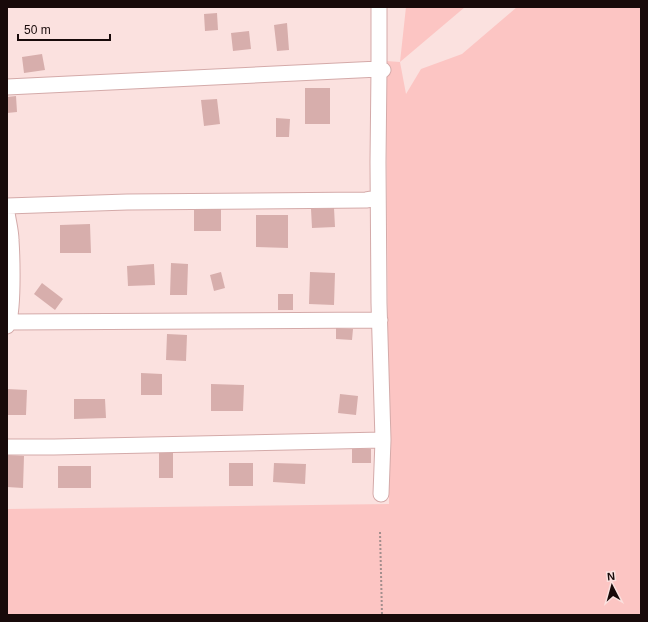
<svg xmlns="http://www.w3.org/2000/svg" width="648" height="622" viewBox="0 0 648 622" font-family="Helvetica,sans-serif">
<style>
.green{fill:#fcc5c3}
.building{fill:#d7aeac}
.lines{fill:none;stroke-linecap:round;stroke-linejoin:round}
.minor-casing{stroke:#d4aaa9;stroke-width:17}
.path{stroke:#a38e8d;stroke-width:2;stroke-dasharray:2 2;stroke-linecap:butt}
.minor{stroke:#fff;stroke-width:15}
</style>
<rect width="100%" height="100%" fill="#fbe1df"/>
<!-- green -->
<path class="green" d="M406 7H465L400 62 406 94 421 69 462 54 517 7H641V615H7V509L389 504 386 61 400 62Z"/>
<!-- building -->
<path class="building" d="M217 13 218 30 205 31 204 14Z
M287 23 289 50 277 51 274 25Z
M249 31 251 49 233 51 231 33Z
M42 54 45 70 24 73 22 57Z
M305 88H330V124H305Z
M16 96 17 112 7 113V97Z
M217 99 220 124 204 126 201 100Z
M276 118 290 119 289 137H276Z
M194 208 221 209V231H194Z
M334 208 335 227 312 228 311 209Z
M256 215H288V248L256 247Z
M90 224 91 253H60V225Z
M171 263 188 264 187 295H170Z
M154 264 155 285 128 286 127 266Z
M221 272 225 288 214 291 210 275Z
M310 272 335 273 334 305 309 304Z
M42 283 63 299 55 310 34 294Z
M278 294H293V310H278Z
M336 328 353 329 352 340 336 339Z
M167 334 187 335 186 361 166 360Z
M141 373 162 374V395H141Z
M211 384 244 385 243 411H211Z
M7 389 27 390 26 415H7Z
M340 394 358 396 356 415 338 413Z
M74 399H105L106 418 74 419Z
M352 448 371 449V463H352Z
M159 452 173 453V478H159Z
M7 455 24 456 23 488 7 487Z
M229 463H253V486H229Z
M274 463 306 464 305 484 273 482Z
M58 466H91V488H58Z"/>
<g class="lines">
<!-- minor casing -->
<g class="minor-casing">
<path id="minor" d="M379 7V69L383 70
M7 87 379 69 378 162 379 303 383 440 381 494
M7 206 127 202 366 200 378 198
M7 212C8 221 11 231 11 240 12 255 14 315 7 326
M9 322 380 320
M7 447H54L383 440"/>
</g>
<!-- path -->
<path class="path" d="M380 532 382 615"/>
<!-- minor -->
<use href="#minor" class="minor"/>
</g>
<!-- border -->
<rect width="648" height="622" fill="none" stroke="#180a0a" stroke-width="16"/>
<!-- north arrow -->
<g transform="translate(612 586) rotate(354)" stroke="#fbe1df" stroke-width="3" paint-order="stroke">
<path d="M0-3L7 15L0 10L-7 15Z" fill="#180a0a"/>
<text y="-6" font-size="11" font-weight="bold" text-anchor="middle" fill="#180a0a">N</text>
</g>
<!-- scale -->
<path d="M18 34v6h92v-6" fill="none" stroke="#180a0a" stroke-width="2"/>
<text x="24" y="34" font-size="12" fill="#180a0a" stroke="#fbe1df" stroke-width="3" paint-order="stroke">50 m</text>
</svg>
